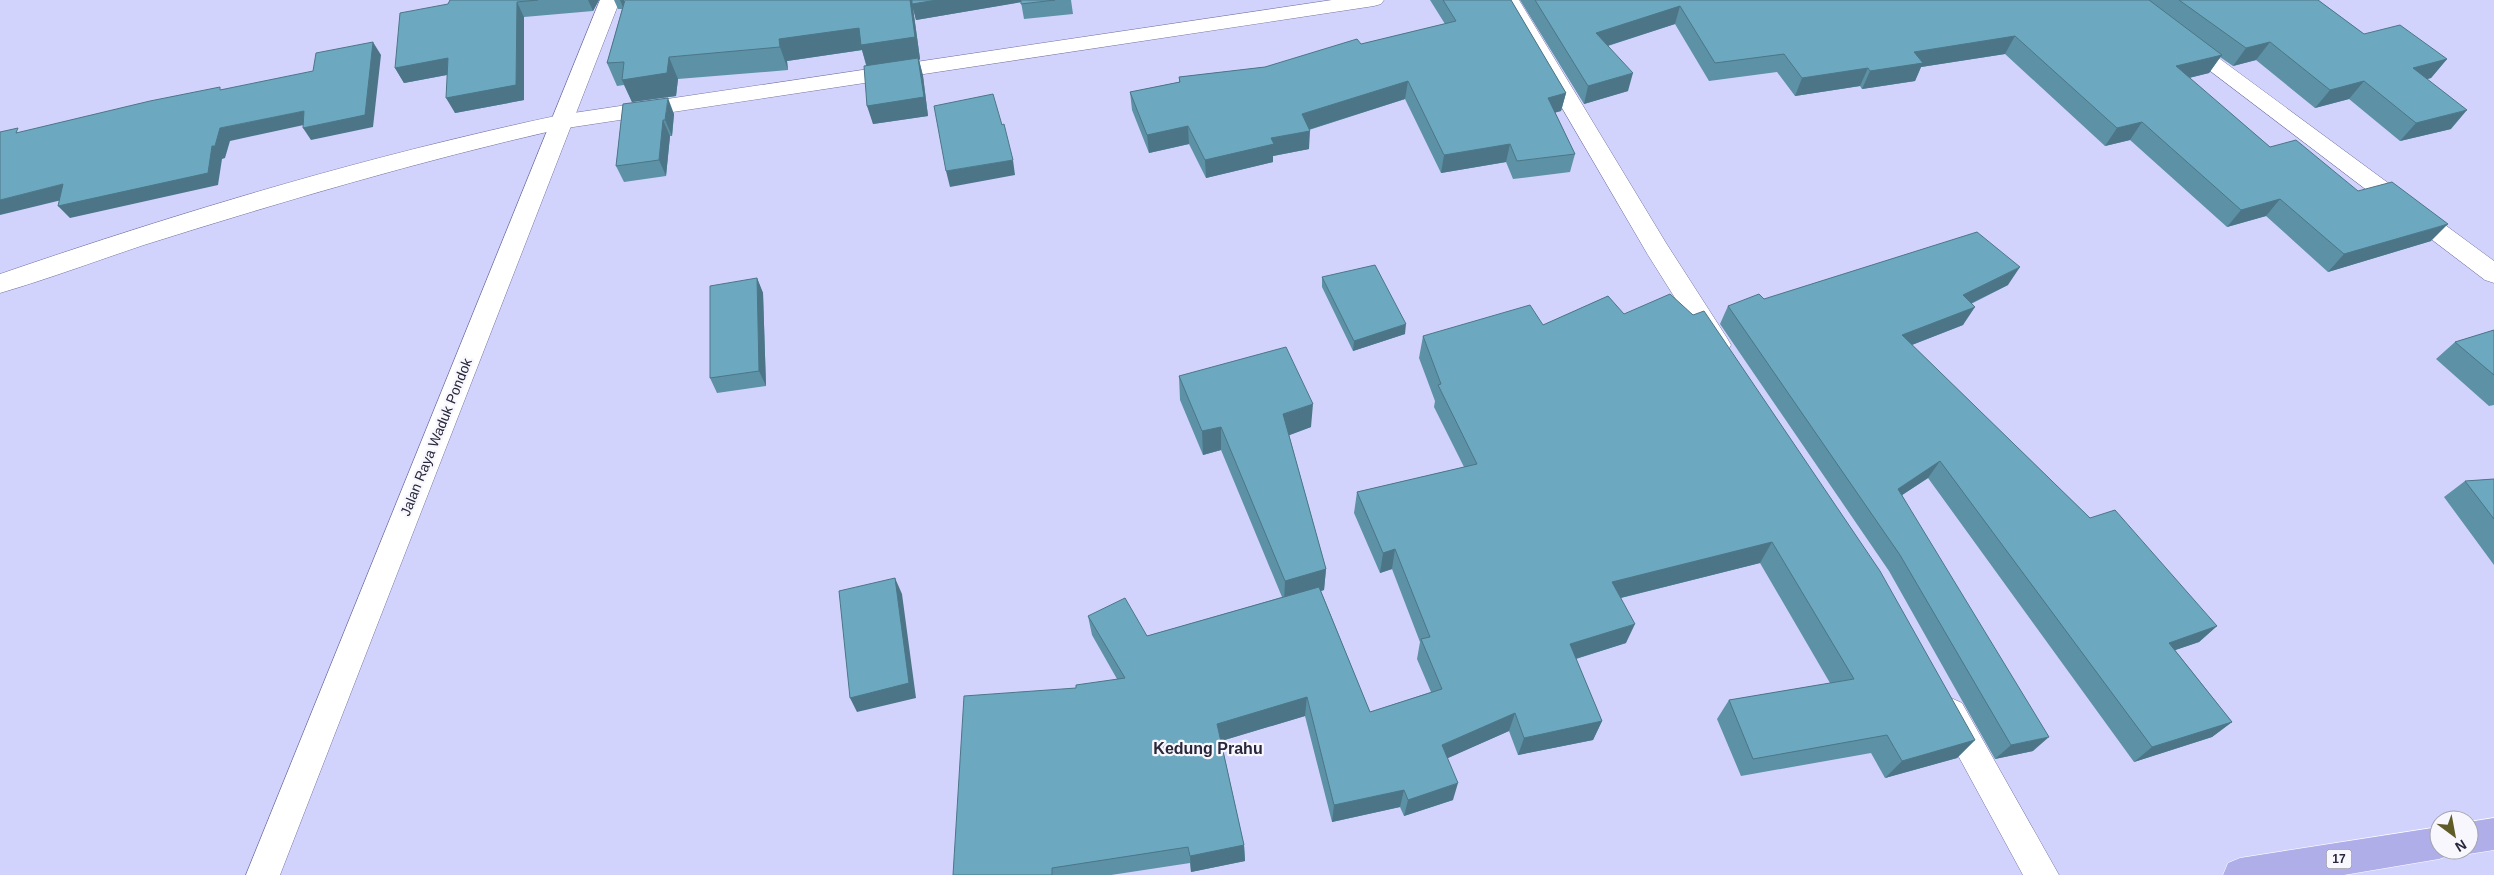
<svg xmlns="http://www.w3.org/2000/svg" width="2494" height="875" viewBox="0 0 2494 875" font-family="Arial,sans-serif">
<style>
.lines{fill:none;stroke-linecap:round;stroke-linejoin:round}
.minor-casing{stroke:#7473a2;stroke-width:1}
.tertiary-casing{stroke:#7473a2;stroke-width:1}
.trunk-casing{stroke:#fff;stroke-width:1}
.minor{fill:#fff;fill-rule:evenodd}
.tertiary{fill:#fff;fill-rule:evenodd}
.trunk{fill:#afaee8;fill-rule:evenodd}
.wall{fill:#5d91a6}
.shaded-wall{fill:#4c7687}
.building{fill:#6ca9c1;stroke:#4c7687}
.labels{text-anchor:middle;stroke-width:4.5;stroke-linejoin:round;paint-order:stroke}
.shield{fill:#f7f7fd;stroke:#666575;stroke-width:1}
.shield-label{font-size:12px;font-weight:bold;fill:#28273b}
.street-label{font-size:14px;fill:#28273b;stroke:#f7f7fd}
.quarter-label{font-size:16px;font-weight:bold;fill:#28273b;stroke:#f7f7fd}
</style>
<rect width="100%" height="100%" fill="#d2d3fd"/>
<g class="lines">
<!-- minor casing -->
<g class="minor-casing">
<path id="minor" d="M1332 0H1384L1381 4 1374 6 560 129C419 161 281 202 144 245 96 261 48 279 0 293V274C183 211 371 155 560 115Z
M1499 0H1519L1666 243 1727 338 1731 345 1727 352 1718 355 1709 352 1648 255Z
M2117 0H2140L2494 261V283L2485 280Z
M1951 698 1962 703 2059 875H2023L1935 713 1940 703Z"/>
</g>
<!-- tertiary casing -->
<g class="tertiary-casing">
<path id="tertiary" d="M600 0H620L280 875H246Z"/>
</g>
<!-- trunk casing -->
<g class="trunk-casing">
<path id="trunk" d="M2494 818V850L2469 854 2458 850H2469V822Z
M2439 827V850H2453L2451 855 2439 859 2344 875H2223L2228 863 2240 858Z"/>
</g>
<!-- minor -->
<use href="#minor" class="minor"/>
<!-- tertiary -->
<use href="#tertiary" class="tertiary"/>
<!-- trunk -->
<use href="#trunk" class="trunk"/>
</g>
<!-- wall -->
<path class="wall" d="M450 0H599L593 11 524 17V100L455 113 447 75 404 83 395 68 448 4Z
M614 0H624V2L625 0H1071L1073 14 1024 19 1021 2 916 20 913 8 920 59 919 60 923 76 928 116 873 124 866 65 862 50 787 61 788 70 678 79 676 96 632 102 624 85 617 86 607 63 622 9H618Z
M1430 0H1511L1566 93 1561 111 1555 112 1575 154 1570 172 1513 179 1506 162 1441 173 1405 99 1309 130V149L1273 156V162L1206 178 1189 144 1149 153 1132 110 1130 92 1179 82V77L1265 67 1445 24Z
M1520 0H2318L2364 34 2447 59 2431 78 2427 79 2451 129 2400 141 2349 99 2315 108 2256 60 2233 66 2220 57 2209 73 2189 78 2270 147 2358 191 2431 241 2328 272 2266 216 2227 227 2130 140 2105 146 2005 54 1921 67 1915 81 1862 89 1860 86 1795 96 1777 72 1709 81 1675 24 1608 46 1628 91 1584 104Z
M623 104 674 114 672 136H670L666 176 624 182 616 166Z
M1322 277 1405 334 1353 351 1322 287Z
M757 278 763 293 766 386 717 393 710 378Z
M2008 285 1971 304 1963 325 1912 345 2090 518 2217 626 2199 642 2175 650 2232 722 2212 737 2134 762 1928 478 1902 495 2033 751 1995 759 1889 571 1720 324 1728 306 1764 299Z
M1608 296 1975 740 1957 758 1885 778 1871 753 1741 776 1717 719 1729 700 1830 683 1760 563 1621 598 1626 643 1576 659 1602 721 1593 740 1518 755 1509 731 1447 758 1453 800 1404 816 1400 807 1332 822 1305 716 1221 741 1244 845 1245 861 1191 872 1190 863 1111 875H953L1076 688 1117 679 1092 635 1088 616 1147 636 1282 597 1221 450 1203 455 1180 400 1179 376 1311 427 1289 435 1326 569 1324 590 1321 591 1370 712 1431 692 1417 659 1420 642 1392 569 1380 573 1354 513 1357 492 1464 467 1434 407 1435 401 1419 358 1423 336 1543 325Z
M2494 330V405L2489 406 2436 359 2455 342Z
M2494 479V565L2444 497 2465 481Z"/>
<!-- shaded-wall -->
<path class="shaded-wall" d="M588 0H599L593 11Z
M620 0H624V9Z
M910 0H1021L1022 2 916 20 913 8 920 59 919 60 923 76 928 116 873 124 867 106V67L862 50 787 61 788 70 780 47 779 39Z
M517 2 524 17V100L455 113 446 98Z
M1680 6 1675 24 1591 51 1596 33Z
M2015 36 2005 54 1921 67 1915 81 1862 89 1870 71 1914 52Z
M373 42 381 55 373 127 311 140 303 128Z
M2270 42 2256 60 2233 66 2246 48Z
M2222 55 2209 73 2164 84 2176 66Z
M669 57 678 79 676 96 632 102 622 80Z
M448 58 457 73 404 83 395 68Z
M2447 59 2431 78 2397 87 2413 68Z
M1868 68 1860 86 1795 96 1802 78Z
M1633 73 1628 91 1584 104 1588 86Z
M1408 81 1405 99 1301 132 1302 114Z
M2364 81 2349 99 2315 108 2330 90Z
M1566 93 1561 111 1544 116 1548 98Z
M668 98 674 114 672 136 665 120Z
M2467 110 2451 129 2400 141 2416 123Z
M304 111 313 123 230 141 225 158 222 159 218 185 70 218 58 206 220 128Z
M663 120 670 136 666 176 659 160Z
M2142 122 2130 140 2105 146 2117 128Z
M1188 126 1189 144 1149 153 1147 135Z
M1310 131 1309 149 1273 156V162L1206 178 1205 160 1271 138Z
M1510 144 1506 162 1441 173 1444 155Z
M1013 160 1015 175 950 187 946 171Z
M63 184 74 197 0 215V200Z
M2280 199 2266 216 2227 227 2241 210Z
M2448 224 2431 241 2328 272 2344 254Z
M2020 267 2008 285 1951 313 1963 295Z
M757 278 763 293 766 386 759 371Z
M1975 307 1963 325 1891 353 1902 335Z
M1406 324 1405 334 1353 351 1354 341Z
M1313 404 1311 427 1282 438 1283 414Z
M1221 427V450L1203 455 1202 431Z
M1940 461 1928 478 1887 505 1898 489Z
M1772 542 1760 563 1604 602 1612 582Z
M1395 549 1392 569 1380 573 1383 553Z
M1326 569 1324 590 1284 602 1285 581Z
M895 578 902 594 916 698 857 712 850 698Z
M1635 624 1626 643 1562 663 1570 644Z
M2217 626 2199 642 2152 658 2169 643Z
M1307 697 1305 716 1218 742 1217 724Z
M1515 713 1509 731 1437 763 1442 745Z
M1602 721 1593 740 1518 755 1524 738Z
M2232 722 2212 737 2134 762 2152 747Z
M2049 737 2033 751 1995 759 2011 745Z
M1975 740 1957 758 1885 778 1902 761Z
M1458 783 1453 800 1404 816 1408 800Z
M1404 790 1400 807 1332 822 1334 805Z
M1244 845 1245 861 1191 872 1190 856Z"/>
<!-- building -->
<path class="building" d="M450 0H538L517 2 516 85 446 98 448 58 395 68 400 13 448 4Z
M625 0H910L915 37 861 45 859 28 779 39 780 47 669 57 667 73 622 80 624 62 607 63Z
M912 0H937L912 4Z
M1021 0H1055L1021 4Z
M1443 0H1511L1566 93 1548 98 1575 154 1517 161 1510 144 1444 155 1408 81 1302 114 1310 131 1271 138 1274 144 1205 160 1188 126 1147 135 1130 92 1180 82 1179 77 1265 67 1357 39 1361 44 1456 21Z
M1535 0H2149L2222 55 2176 66 2270 147 2296 140 2358 191 2392 182 2448 224 2344 254 2280 199 2241 210 2142 122 2117 128 2015 36 1914 52 1923 63 1870 71 1868 68 1802 78 1784 54 1715 63 1680 6 1596 33 1633 73 1588 86Z
M2179 0H2318L2364 34 2400 25 2447 59 2413 68 2467 110 2416 123 2364 81 2330 90 2270 42 2246 48Z
M373 42 365 115 303 128 304 111 220 128 215 146H212L208 173 58 206 63 184 0 200V132L18 128 16 133 150 101 220 87V90L313 71 316 53Z
M918 58 924 97 867 106 864 66Z
M993 94 1002 125 1004 124 1013 160 946 171 934 106Z
M668 98 665 120H663L659 160 616 166 623 104Z
M1977 232 2020 267 1963 295 1975 307 1902 335 2090 518 2115 510 2217 626 2169 643 2232 722 2152 747 1940 461 1898 489 2049 737 2011 745 1900 555 1728 306 1759 294 1764 299Z
M1375 265 1406 324 1354 341 1322 277Z
M757 278 759 371 710 378V286Z
M1670 294 1693 315 1704 311 1880 571 1975 740 1902 761 1887 735 1753 759 1729 700 1854 679 1772 542 1612 582 1635 624 1570 644 1602 721 1524 738 1515 713 1442 745 1458 783 1408 800 1404 790 1334 805 1307 697 1217 724 1244 845 1190 856 1188 847 1052 868V875H953L964 696 1076 688V685L1125 678 1088 616 1125 598 1147 636 1319 587 1370 712 1442 689 1421 639 1430 637 1395 549 1383 553 1357 492 1477 464 1438 385 1441 384 1423 336 1530 305 1543 325 1608 296 1624 314Z
M2494 330V375L2455 342Z
M1286 347 1313 404 1283 414 1326 569 1285 581 1221 427 1202 431 1179 376Z
M2494 479V519L2465 481Z
M895 578 909 683 850 698 839 591Z"/>
<g class="labels">
<!-- shield labels -->
<rect class="shield" x="2326.5" y="849.5" width="25" height="19" rx="4"/>
<g class="shield-label">
<text x="2339" y="863">17</text>
</g>
<!-- street labels -->
<g class="street-label">
<text transform="translate(436 437) rotate(-68)" y="5">Jalan Raya Waduk Pondok</text>
</g>
<!-- quarter labels -->
<g class="quarter-label">
<text x="1208" y="754">Kedung Prahu</text>
</g>
</g>
<!-- north arrow -->
<g transform="translate(2454 835) rotate(148)"><circle r="24" fill="#f7f7fd" stroke="#a4a4af"/>
<path d="M0-4L9 19L0 12L-9 19Z" fill="#605c28"/>
<text y="-8" font-size="14" font-weight="bold" text-anchor="middle" fill="#28273b">N</text>
</g>
</svg>
